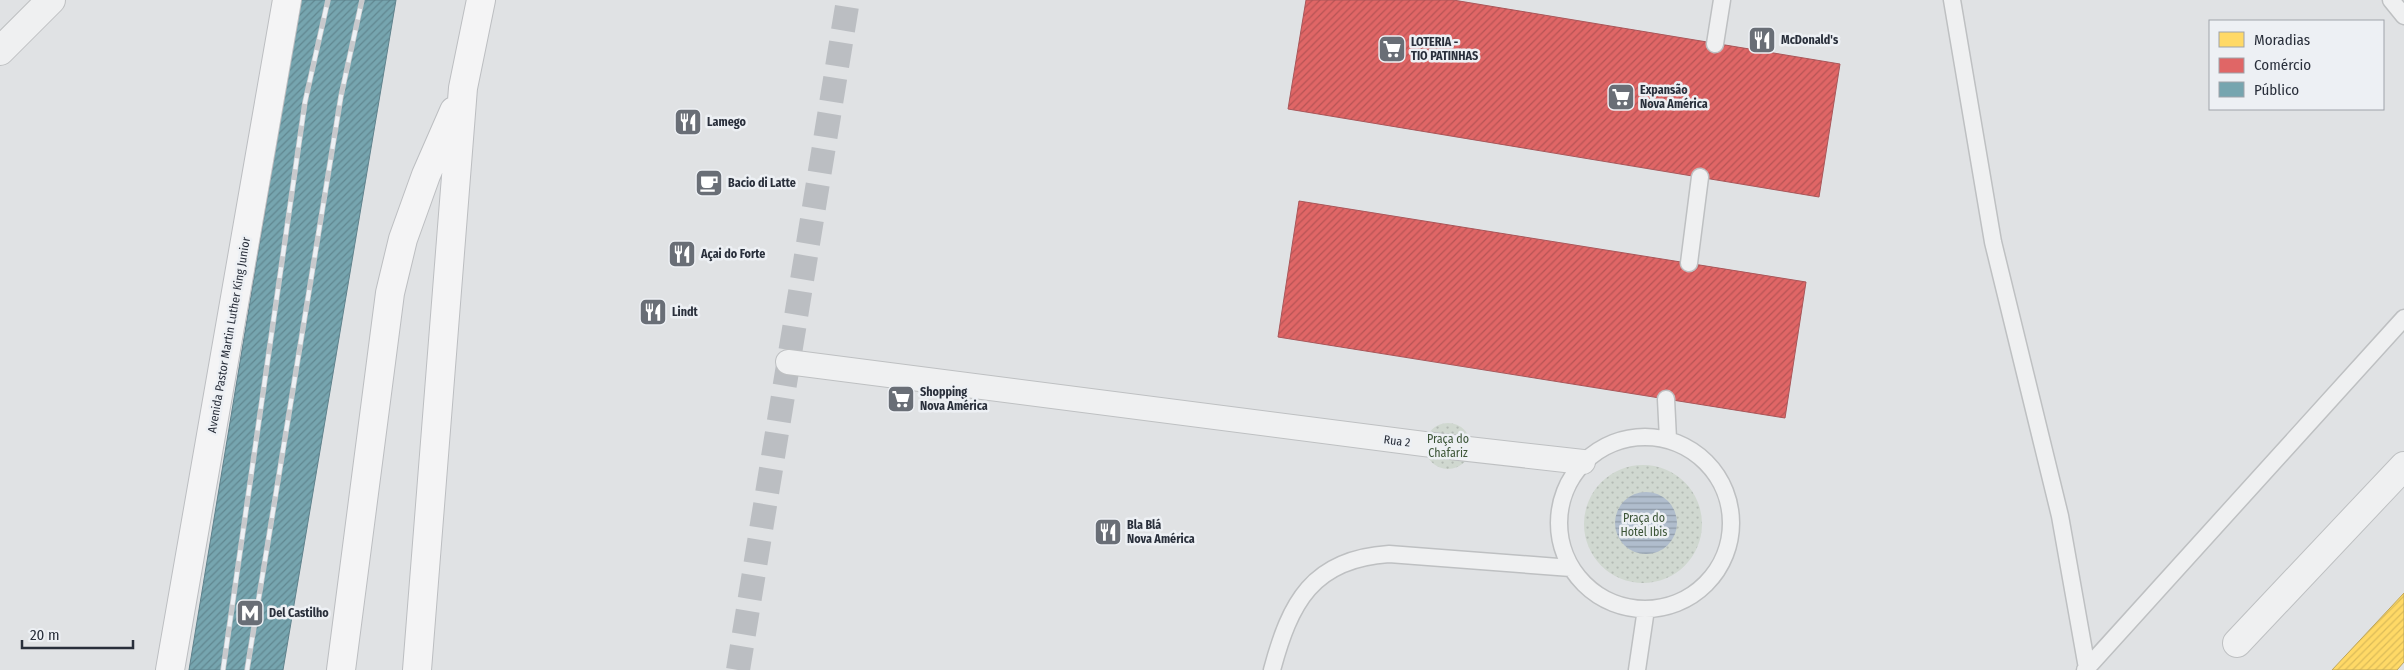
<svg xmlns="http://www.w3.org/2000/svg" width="2404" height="670" viewBox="0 0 2404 670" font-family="'Fira Sans Condensed',sans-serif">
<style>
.grass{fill:url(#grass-dots)}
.water{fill:url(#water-rules)}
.homes{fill:url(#homes-hatch);stroke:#bfa659}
.shops{fill:url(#shops-hatch);stroke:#a95659}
.public{fill:url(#public-hatch);stroke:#5f828c}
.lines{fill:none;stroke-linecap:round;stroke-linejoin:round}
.pedestrian-tunnel{stroke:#bbbec2;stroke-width:24;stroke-dasharray:24 12;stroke-linecap:butt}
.service-casing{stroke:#bec0c2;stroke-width:19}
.pedestrian-casing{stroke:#bec0c2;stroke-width:26}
.minor-casing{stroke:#bec0c2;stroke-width:30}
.primary-casing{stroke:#bcbec1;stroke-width:30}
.service{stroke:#eff0f1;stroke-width:16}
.pedestrian{stroke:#eff0f1;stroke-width:24}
.minor{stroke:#eff0f1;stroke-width:28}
.primary{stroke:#f4f4f5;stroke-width:28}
.rail-casing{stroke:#c8c9cc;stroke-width:5.5}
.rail{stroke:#edf0f4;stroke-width:4;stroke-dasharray:11;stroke-linecap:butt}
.labels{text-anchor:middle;stroke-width:5;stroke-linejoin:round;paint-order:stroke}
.poi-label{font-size:12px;font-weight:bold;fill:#292f3b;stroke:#edf0f4;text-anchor:start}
.street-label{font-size:12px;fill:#292f3b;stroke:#edf0f4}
.park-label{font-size:12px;fill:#3c5537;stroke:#edf0f4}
</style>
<defs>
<pattern id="grass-dots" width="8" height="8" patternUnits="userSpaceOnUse" patternTransform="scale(1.25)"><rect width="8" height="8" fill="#d0d8d0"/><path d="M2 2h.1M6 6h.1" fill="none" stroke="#b3bab4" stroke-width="1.8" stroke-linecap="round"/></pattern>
<pattern id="water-rules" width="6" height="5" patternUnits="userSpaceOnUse" patternTransform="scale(1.25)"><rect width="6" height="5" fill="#b0bdcd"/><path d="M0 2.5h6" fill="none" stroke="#8f9aa8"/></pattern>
<pattern id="homes-hatch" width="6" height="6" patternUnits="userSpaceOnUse" patternTransform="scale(1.25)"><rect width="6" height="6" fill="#ffd966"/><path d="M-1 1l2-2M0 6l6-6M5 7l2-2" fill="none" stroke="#dbbb59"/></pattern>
<pattern id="shops-hatch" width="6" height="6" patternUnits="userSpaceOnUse" patternTransform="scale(1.25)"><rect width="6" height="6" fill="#e06666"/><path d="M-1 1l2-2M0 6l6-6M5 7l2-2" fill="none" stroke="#b65455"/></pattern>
<pattern id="public-hatch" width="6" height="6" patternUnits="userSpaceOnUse" patternTransform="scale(1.25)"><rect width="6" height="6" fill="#76a5af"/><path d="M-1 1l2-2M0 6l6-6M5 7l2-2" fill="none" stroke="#618790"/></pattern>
</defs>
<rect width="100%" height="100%" fill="#e0e2e4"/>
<!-- grass -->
<path class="grass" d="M1425 446a23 23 0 1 1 46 0a23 23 0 1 1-46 0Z
M1584 524a59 59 0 1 1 118 0a59 59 0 1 1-118 0Z"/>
<!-- water -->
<path class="water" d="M1615 523a31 31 0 1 1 62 0a31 31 0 1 1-62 0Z"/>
<!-- homes -->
<path class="homes" d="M2404 593V662L2397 670H2332Z"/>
<!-- shops -->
<path class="shops" d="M1306 0H1453L1840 64 1819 197 1288 109Z
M1299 201 1806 282 1785 418 1278 337Z"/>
<!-- public -->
<path class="public" d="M300 0H396L283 670H189Z"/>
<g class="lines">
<!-- pedestrian-tunnel -->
<path class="pedestrian-tunnel" d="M738 670 848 0"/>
<!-- service casing -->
<g class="service-casing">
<path id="service" d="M1952 0 1993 242 2060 516 2087 668 2085 670
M2391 0 2404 16
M1715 44 1722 0
M1689 263 1700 177
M1666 399 1668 439
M1559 523a86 86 0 1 1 172 0a86 86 0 1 1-172 0Z
M2087 668 2404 318
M1272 670C1290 603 1312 559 1389 554L1571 568
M1637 670 1646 609"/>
</g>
<!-- pedestrian casing -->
<g class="pedestrian-casing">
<path id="pedestrian" d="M788 362 1424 444 1583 462"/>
</g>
<!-- minor casing -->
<g class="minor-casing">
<path id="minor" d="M0 51 51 0
M2237 643 2404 466"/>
</g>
<!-- primary casing -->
<g class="primary-casing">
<path id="primary" d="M170 670 287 0
M341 670 390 293 403 239 426 175 454 111
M417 670 463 88 481 0"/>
</g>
<!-- service -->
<use href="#service" class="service"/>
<!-- pedestrian -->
<use href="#pedestrian" class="pedestrian"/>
<!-- minor -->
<use href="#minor" class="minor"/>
<!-- primary -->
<use href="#primary" class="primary"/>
<!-- rail casing -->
<g class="rail-casing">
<path id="rail" d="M223 670 305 102 328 0
M247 670 341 96 362 0"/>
</g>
<!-- rail -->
<use href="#rail" class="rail"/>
</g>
<!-- icons -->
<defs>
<g id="restaurant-square" transform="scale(1.4375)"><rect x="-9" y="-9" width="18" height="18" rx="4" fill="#696e76" stroke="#edf0f4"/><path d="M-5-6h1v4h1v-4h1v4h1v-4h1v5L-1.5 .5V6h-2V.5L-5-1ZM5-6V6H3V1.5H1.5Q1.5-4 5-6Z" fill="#fff"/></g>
<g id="supermarket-square" transform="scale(1.4375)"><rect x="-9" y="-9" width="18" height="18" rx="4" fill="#696e76" stroke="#edf0f4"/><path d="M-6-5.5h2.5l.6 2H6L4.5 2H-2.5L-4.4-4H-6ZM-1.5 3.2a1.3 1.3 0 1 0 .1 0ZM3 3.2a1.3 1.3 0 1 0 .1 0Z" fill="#fff"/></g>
<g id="cafe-square" transform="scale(1.4375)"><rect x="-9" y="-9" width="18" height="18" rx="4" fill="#696e76" stroke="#edf0f4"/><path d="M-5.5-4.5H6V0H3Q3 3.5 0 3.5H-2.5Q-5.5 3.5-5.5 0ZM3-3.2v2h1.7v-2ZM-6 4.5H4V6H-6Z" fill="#fff"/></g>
<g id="metro-square" transform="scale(1.4375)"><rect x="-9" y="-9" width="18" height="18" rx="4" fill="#696e76" stroke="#edf0f4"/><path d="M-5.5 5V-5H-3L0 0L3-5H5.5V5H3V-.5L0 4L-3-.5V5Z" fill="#fff"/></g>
</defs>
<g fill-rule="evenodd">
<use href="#restaurant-square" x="1762" y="40"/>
<use href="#supermarket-square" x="1392" y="49"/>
<use href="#supermarket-square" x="1621" y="97"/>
<use href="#restaurant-square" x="688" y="122"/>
<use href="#cafe-square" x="709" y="183"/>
<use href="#restaurant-square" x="682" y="254"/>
<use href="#restaurant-square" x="653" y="312"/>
<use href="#supermarket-square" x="901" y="399"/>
<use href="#restaurant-square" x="1108" y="532"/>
<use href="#metro-square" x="250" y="613"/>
</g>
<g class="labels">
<!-- poi labels -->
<g class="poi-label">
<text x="1781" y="44">McDonald's</text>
<text x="1411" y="46">LOTERIA -<tspan x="1411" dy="14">TIO PATINHAS</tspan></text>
<text x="1640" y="94">Expansão<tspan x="1640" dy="14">Nova América</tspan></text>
<text x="707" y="126">Lamego</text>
<text x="728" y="187">Bacio di Latte</text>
<text x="701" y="258">Açai do Forte</text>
<text x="672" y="316">Lindt</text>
<text x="920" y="396">Shopping<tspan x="920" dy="14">Nova América</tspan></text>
<text x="1127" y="529">Bla Blá<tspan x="1127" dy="14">Nova América</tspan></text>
<text x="269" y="617">Del Castilho</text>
</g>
<!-- street labels -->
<g class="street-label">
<text transform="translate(229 335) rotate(-80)" y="4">Avenida Pastor Martin Luther King Junior</text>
<text transform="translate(1397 441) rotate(7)" y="4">Rua 2</text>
</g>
<!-- park labels -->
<g class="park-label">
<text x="1448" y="443">Praça do<tspan x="1448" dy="14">Chafariz</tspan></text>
<text x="1644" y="522">Praça do<tspan x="1644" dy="14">Hotel Ibis</tspan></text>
</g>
</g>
<!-- legend -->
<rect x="2209" y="20" width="175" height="90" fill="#edf0f4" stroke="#9fa3aa"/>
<rect x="2219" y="32" width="25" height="15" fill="#ffd966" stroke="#9fa3aa"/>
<text x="2254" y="45" font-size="15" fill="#292f3b">Moradias</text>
<rect x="2219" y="58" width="25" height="15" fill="#e06666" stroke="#9fa3aa"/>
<text x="2254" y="70" font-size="15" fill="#292f3b">Comércio</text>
<rect x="2219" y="82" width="25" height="15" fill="#76a5af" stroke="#9fa3aa"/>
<text x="2254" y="95" font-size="15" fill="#292f3b">Público</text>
<!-- scale -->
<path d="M22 640v8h111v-8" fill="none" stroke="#292f3b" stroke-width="2.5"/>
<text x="30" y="640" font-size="15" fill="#292f3b" stroke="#edf0f4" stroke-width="4" paint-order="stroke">20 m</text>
</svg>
